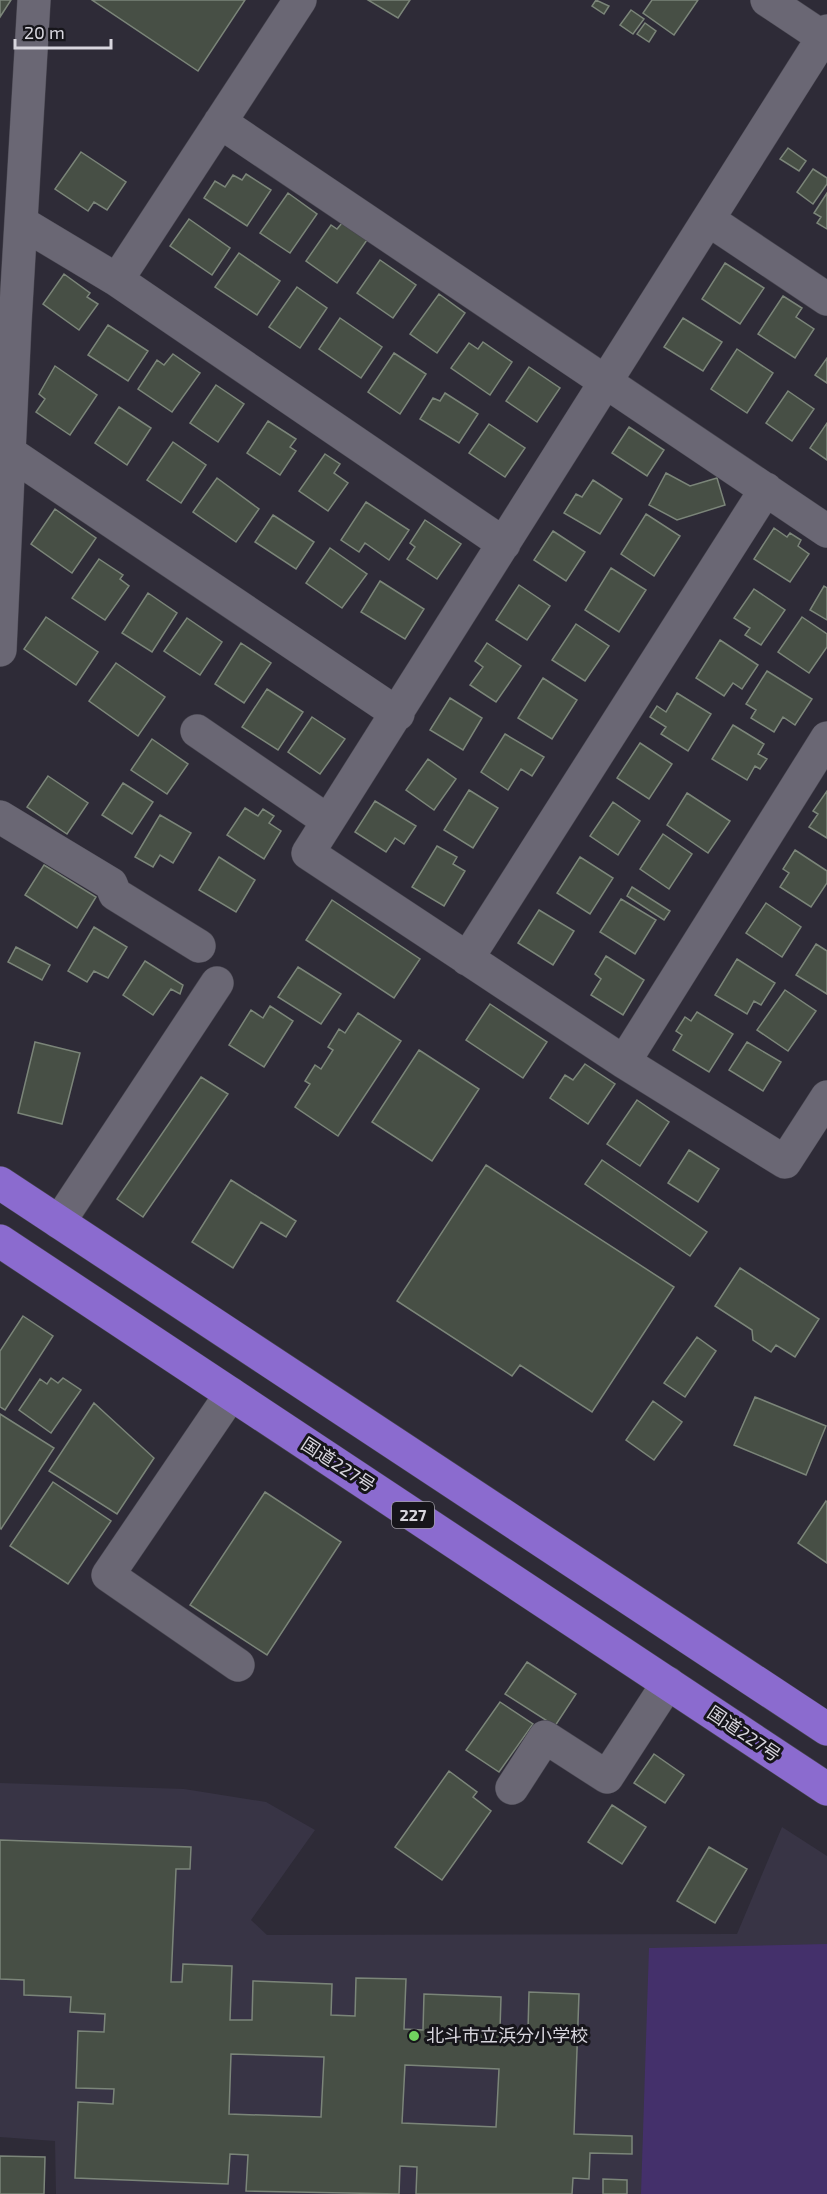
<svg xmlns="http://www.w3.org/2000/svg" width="827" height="2194" viewBox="0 0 827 2194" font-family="'Exo 2','Noto Sans JP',sans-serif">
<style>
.built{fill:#383445}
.green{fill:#44306b}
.building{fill:#474f45;stroke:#7b8579;stroke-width:1.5;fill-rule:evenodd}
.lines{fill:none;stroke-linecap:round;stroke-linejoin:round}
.minor-casing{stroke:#484650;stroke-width:34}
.highway-casing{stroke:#484650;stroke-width:34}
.minor{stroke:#6a6774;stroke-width:33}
.highway{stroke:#8b6bcf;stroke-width:33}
.poi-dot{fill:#70d35f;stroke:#16151a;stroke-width:2}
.labels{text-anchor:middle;stroke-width:6;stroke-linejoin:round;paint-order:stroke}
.shield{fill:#16151a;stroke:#9e9ca3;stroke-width:1.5}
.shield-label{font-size:16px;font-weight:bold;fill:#d8d6de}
.street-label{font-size:18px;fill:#d8d6de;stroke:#16151a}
.poi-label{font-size:18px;fill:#d8d6de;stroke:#16151a;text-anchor:start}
</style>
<rect width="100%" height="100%" fill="#2e2b37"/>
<!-- built -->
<path class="built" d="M0 1783 184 1789 266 1802 315 1830 251 1920 267 1935 737 1934 782 1827 827 1856V2194H56L55 2141 0 2137Z"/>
<!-- green -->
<path class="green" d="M827 1944V2194H641L649 1948Z"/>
<!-- building -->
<path class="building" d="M0 0H11L0 17Z
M92 0H245L198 71Z
M368 0H410L398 18Z
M596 0 609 6 604 14 592 6Z
M652 0H698L674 35 643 13Z
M631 10 644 19 633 34 620 25Z
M645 23 656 31 649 42 637 34Z
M788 148 806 161 799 171 780 159Z
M81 152 126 182 107 210 94 202 88 211 55 189Z
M813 169 827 178V184L813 204 797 192Z
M246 174 271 190 247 226 204 198 215 181 225 187 233 175 242 180Z
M288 193 317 214 290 253 260 233Z
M827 193V229L817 223 821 217 814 213Z
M189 219 230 248 212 275 170 246Z
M342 223 367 240 337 283 306 261 331 225 337 229Z
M239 253 280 281 257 315 215 287Z
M380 260 416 285 393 318 357 293Z
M725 263 764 288 740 324 702 299Z
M64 274 90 293 87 297 98 304 79 330 43 304Z
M297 287 327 308 300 348 269 327Z
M439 294 465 313 437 353 410 334Z
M783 296 802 308 796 317 814 329 795 358 758 334Z
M340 318 382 347 361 378 319 349Z
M683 318 722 342 703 371 664 347Z
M108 325 148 351 128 381 88 355Z
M483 342 512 362 490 395 451 368 469 343 478 349Z
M737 349 773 373 747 413 711 389Z
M394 353 426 374 400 414 368 392Z
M173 354 200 373 172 412 138 389 157 360 164 365Z
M827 358V383L815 375Z
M55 366 97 395 70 435 36 412 45 399 39 394Z
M529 367 560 388 537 422 506 401Z
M216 385 244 404 218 442 190 423Z
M788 391 814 409 792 441 766 423Z
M445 393 478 414 459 443 420 419 433 398 440 401Z
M119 407 151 428 127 465 95 443Z
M268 421 296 439 290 447 296 451 280 475 247 453Z
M827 423V460L810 448Z
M489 424 525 448 505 477 469 453Z
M629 427 664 450 647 476 612 453Z
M173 442 206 465 181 503 147 480Z
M325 454 340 464 334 473 348 483 328 511 299 491Z
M666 473 690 486 717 478 725 505 677 520 649 505Z
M217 478 259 509 236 542 193 512Z
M593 480 622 499 600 534 564 513 576 494 582 497Z
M366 502 409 530 389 560 365 543 359 552 341 540Z
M55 509 96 538 72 573 31 544Z
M646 514 680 536 654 576 621 554Z
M273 515 314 542 296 569 255 542Z
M425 520 461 544 437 579 407 559 415 547 410 543Z
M774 528 787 537 790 533 801 540 798 546 809 554 790 582 754 559Z
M553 531 585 552 566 581 534 560Z
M330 548 367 574 342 608 306 583Z
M99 559 123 575 120 579 129 586 105 620 72 598Z
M611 568 646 590 619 632 585 610Z
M380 581 424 609 405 639 361 612Z
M519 585 550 606 527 640 496 620Z
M824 586 827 588V620L810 610Z
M754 589 785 610 761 645 745 635 750 628 734 618Z
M148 593 177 613 152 652 122 633Z
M46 617 98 652 76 685 24 649Z
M802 617 827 634V647L809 673 778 652Z
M187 618 222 642 200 675 164 651Z
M576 624 609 646 585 681 552 660Z
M720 640 758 665 742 689 733 683 724 696 696 678Z
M241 643 271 663 244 703 215 684Z
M487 643 521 666 496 702 470 685 483 667 475 661Z
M116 663 165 697 138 736 89 701Z
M767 671 812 699 795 725 783 717 774 732 751 718 756 710 746 704Z
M543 678 577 700 552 739 518 718Z
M267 689 303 712 278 750 242 727Z
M677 693 711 714 688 751 661 734 666 727 650 717 657 706 666 712Z
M450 698 482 718 463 750 430 730Z
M312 717 345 739 320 774 288 752Z
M733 725 764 744 758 754 767 759 760 769 755 766 747 780 712 759Z
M505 734 544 757 532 776 521 769 508 790 481 772Z
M152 739 188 764 167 794 131 770Z
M640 743 672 764 649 799 617 778Z
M428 759 456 779 434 810 406 790Z
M48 776 88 803 67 834 27 807Z
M123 783 153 802 132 834 102 815Z
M469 790 498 808 473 848 444 830Z
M827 791V838L809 827 818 814 813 811Z
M687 793 730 821 708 853 667 825Z
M375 801 416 826 404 844 395 838 386 852 355 832Z
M613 802 640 821 618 855 590 836Z
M245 808 258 816 263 809 274 816 269 823 281 831 264 859 227 835Z
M160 815 191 833 173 863 160 855 153 867 135 857Z
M663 834 692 854 669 889 640 869Z
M437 846 457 857 453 864 465 871 444 906 412 887Z
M795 850 827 871V883L811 907 780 887 789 873 783 869Z
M219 857 255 880 236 912 199 890Z
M580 857 613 878 590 914 557 893Z
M44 865 96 897 77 928 25 895Z
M632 887 670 911 664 920 627 896Z
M621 899 656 920 635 954 600 932Z
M332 900 420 959 394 998 306 940Z
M766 903 801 927 782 957 746 933Z
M539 910 574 931 553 965 518 943Z
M94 927 127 947 108 978 94 971 87 982 68 971Z
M816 944 827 951V994L796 975Z
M16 947 50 965 42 980 8 962Z
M606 956 644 980 623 1015 591 995 601 979 595 974Z
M737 959 775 983 761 1005 754 1001 747 1014 715 995Z
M145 961 183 985 180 994 171 989 153 1015 123 995Z
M298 967 341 994 321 1024 278 997Z
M785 990 816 1011 788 1051 757 1030Z
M490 1004 547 1042 523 1078 466 1040Z
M270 1006 293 1021 264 1067 229 1045 251 1010 263 1018Z
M697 1012 733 1034 709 1072 673 1050 682 1035 676 1031 685 1017 691 1021Z
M358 1013 401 1041 338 1136 295 1107 310 1084 305 1081 315 1065 321 1069 333 1050 328 1047 339 1029 345 1033Z
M35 1042 80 1053 62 1124 18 1113Z
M747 1042 781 1062 763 1091 729 1070Z
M419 1050 479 1089 432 1161 372 1122Z
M585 1064 615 1084 588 1124 550 1098 565 1075 573 1080Z
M201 1077 228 1094 143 1217 117 1199Z
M637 1100 669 1122 640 1166 607 1144Z
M689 1150 719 1169 698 1202 668 1183Z
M602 1160 707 1232 690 1256 585 1184Z
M486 1165 674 1287 592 1412 520 1365 512 1376 397 1301Z
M231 1180 296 1221 286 1237 261 1222 233 1268 192 1242Z
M740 1268 819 1319 795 1357 776 1345 771 1352 753 1340 752 1330 715 1306Z
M23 1316 53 1336 5 1410 0 1407V1351Z
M697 1337 716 1351 685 1397 664 1383Z
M51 1378 58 1383 63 1378 81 1390 51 1433 19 1410 40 1379 47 1384Z
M755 1397 826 1426 806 1475 734 1445Z
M653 1401 682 1422 654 1460 626 1440Z
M94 1403 154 1458 117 1514 49 1471Z
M0 1414 54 1448 1 1529 0 1528Z
M53 1482 111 1521 68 1584 10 1546Z
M265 1492 341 1542 267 1655 190 1605Z
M826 1501 827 1502V1563L798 1543Z
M527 1662 576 1694 555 1726 505 1694Z
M500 1702 533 1724 499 1772 466 1750Z
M654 1754 684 1775 665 1803 634 1783Z
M449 1771 477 1792 473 1797 491 1811 442 1880 395 1847Z
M612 1805 646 1827 622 1864 588 1842Z
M0 1840 191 1847 190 1869H176L171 1982H182L183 1964 232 1966 230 2020H252L253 1981 332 1984 331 2015 355 2016 356 1978 406 1979 404 2029 423 2030 424 1994 501 1997 500 2029 528 2030 529 1992 579 1994 574 2134 632 2136V2154L590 2153 589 2179 573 2178 572 2194H416L417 2167 400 2166 399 2194 246 2191 248 2155 230 2154 228 2184 75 2178 78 2102 113 2104 114 2089 76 2088 78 2031 104 2032 105 2014 70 2012 71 1997 24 1995V1980L0 1979ZM231 2054 324 2057 321 2117 229 2114ZM405 2065 499 2069 496 2127 402 2123Z
M709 1847 747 1869 715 1923 677 1901Z
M0 2156 45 2157 44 2194H0Z
M603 2179 627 2180V2194H603Z"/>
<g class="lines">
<!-- minor casing -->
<g class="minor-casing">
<path id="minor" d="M767 0 827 40
M827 31 308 853 624 1062 785 1162 827 1097
M220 122 827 531
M709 220 827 299
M22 223 117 280 504 544
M117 280 300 0
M10 453 398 714
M0 650 15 323 34 0
M197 731 328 821
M0 817 111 884 115 894 199 946
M467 959 766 489
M624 1062 827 738
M59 1222 217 983
M231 1394 108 1575 238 1665
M512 1788 545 1737 607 1777 668 1683"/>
</g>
<!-- highway casing -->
<g class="highway-casing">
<path id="highway" d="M0 1183 827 1729
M0 1241 827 1789"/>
</g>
<!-- minor -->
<use href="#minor" class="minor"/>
<!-- highway -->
<use href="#highway" class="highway"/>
</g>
<!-- markers -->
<circle class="poi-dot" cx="414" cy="2036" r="6"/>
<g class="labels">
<!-- shield labels -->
<rect class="shield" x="392" y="1502" width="42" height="26" rx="4.5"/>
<g class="shield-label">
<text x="413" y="1521">227</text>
</g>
<!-- street labels -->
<g class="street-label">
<text transform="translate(338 1465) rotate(33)" y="6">国道227号</text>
<text transform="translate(744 1734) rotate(34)" y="6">国道227号</text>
</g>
<!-- poi labels -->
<g class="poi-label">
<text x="426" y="2042">北斗市立浜分小学校</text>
</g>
</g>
<!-- scale -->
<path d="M15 39v9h96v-9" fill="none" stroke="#d8d6de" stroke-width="3"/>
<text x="24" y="39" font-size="18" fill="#d8d6de" stroke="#16151a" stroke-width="4.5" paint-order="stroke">20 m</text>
</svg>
